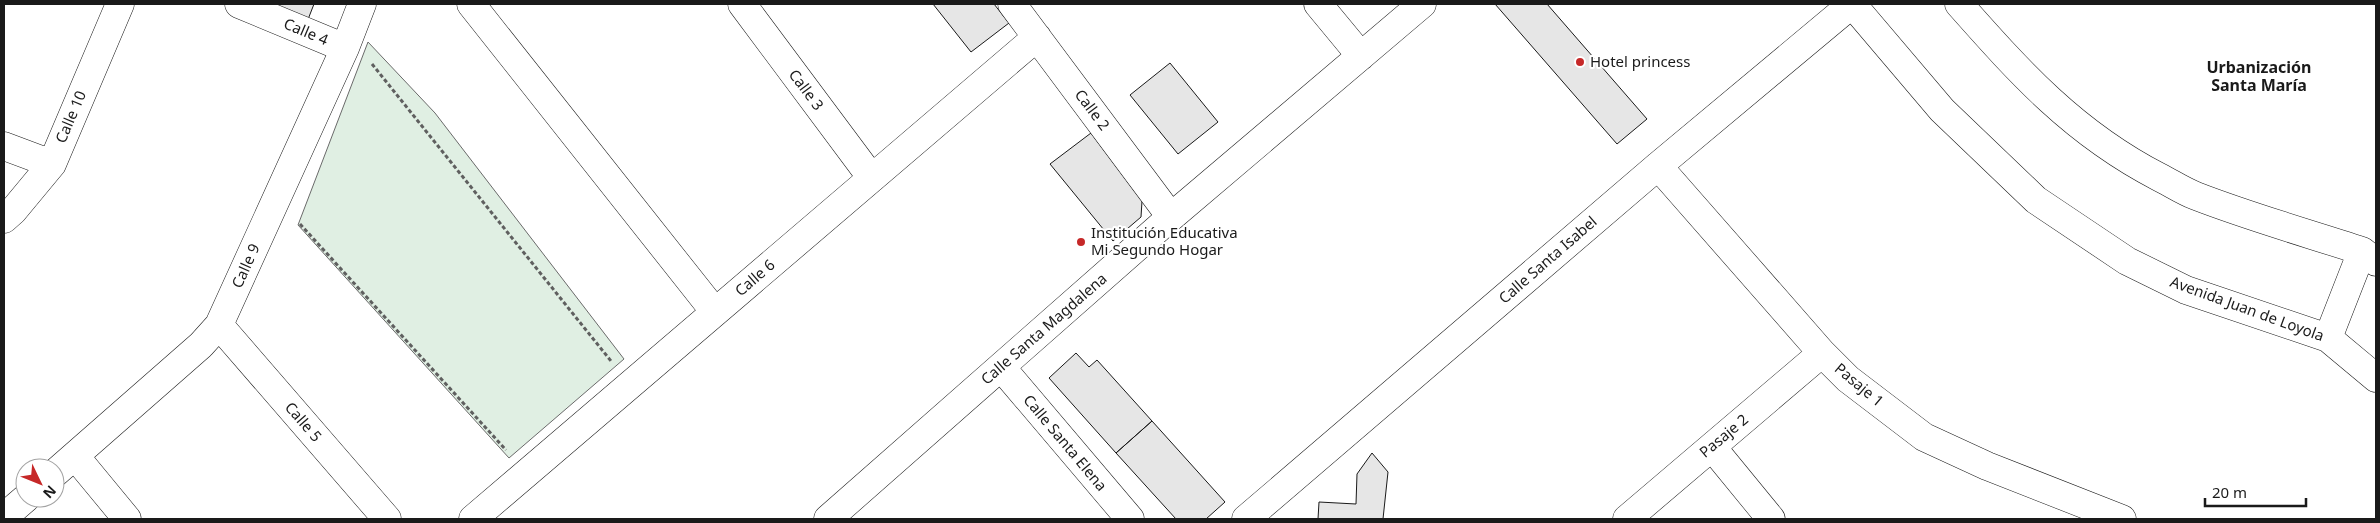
<svg xmlns="http://www.w3.org/2000/svg" width="2380" height="523" viewBox="0 0 2380 523" font-family="'Noto Sans',sans-serif">
<style>
.green{fill:#e0efe3;stroke:#6a6a6a}
.building{fill:#e6e6e6;stroke:#1a1a1a}
.lines{fill:none;stroke-linecap:round;stroke-linejoin:round}
.minor-casing{stroke:#1a1a1a;stroke-width:29}
.path{stroke:#5f5f5f;stroke-width:3;stroke-dasharray:4 2.5;stroke-linecap:butt}
.minor{stroke:#fff;stroke-width:28}
.poi-dot{fill:#c62828;stroke:#fff;stroke-width:2}
.labels{text-anchor:middle;stroke-width:4;stroke-linejoin:round;paint-order:stroke}
.street-label{font-size:15px;fill:#1a1a1a;stroke:#fff}
.poi-label{font-size:15px;fill:#1a1a1a;stroke:#fff;text-anchor:start}
.neighbourhood-label{font-size:16px;font-weight:bold;fill:#1a1a1a;stroke:#fff}
</style>
<rect width="100%" height="100%" fill="#fff"/>
<!-- green -->
<path class="green" d="M368 42 435 113 624 359 509 458 298 225Z"/>
<!-- building -->
<path class="building" d="M264 4H314L307 22Z
M933 4H994L1009 23 971 52Z
M1495 4H1547L1647 119 1617 144Z
M1170 63 1218 122 1178 154 1130 95Z
M1091 133 1142 201 1141 217 1113 241 1050 164Z
M1076 353 1089 367 1097 360 1152 421 1116 453 1049 378Z
M1152 421 1225 502 1206 519H1176L1116 453Z
M1372 453 1388 472 1383 519H1318L1319 502 1356 504 1357 474Z"/>
<g class="lines">
<!-- minor casing -->
<g class="minor-casing">
<path id="minor" d="M239 4 345 48
M471 4 715 312
M742 4 871 177
M1012 4 1171 217
M1318 4 1361 56
M1852 4 1942 110 2036 200 2127 261 2186 290 2328 338 2376 378
M1959 4C2021 74 2074 133 2159 177 2171 183 2183 191 2196 196 2250 217 2307 233 2362 251L2376 262
M4 146 52 164
M1658 166 1822 353 1848 379 1924 437 1987 466 2122 519
M4 219 13 211 52 164 120 4
M219 325 387 519
M2328 338 2362 251
M1001 367 1130 519
M1712 447 1771 519
M75 456 127 519
M55 473 201 345 219 325 345 48 362 4
M4 517 26 498
M473 519 1037 37
M828 519 1171 217 1422 4
M1246 519 1658 166 1852 4
M1627 519 1822 353"/>
</g>
<!-- path -->
<path class="path" d="M372 64 611 361
M300 224 506 450"/>
<!-- minor -->
<use href="#minor" class="minor"/>
</g>
<!-- markers -->
<g class="poi-dot">
<circle cx="1580" cy="62" r="5"/>
<circle cx="1081" cy="242" r="5"/>
</g>
<g class="labels">
<!-- street labels -->
<g class="street-label">
<text transform="translate(306 32) rotate(23)" y="5">Calle 4</text>
<text transform="translate(806 90) rotate(53)" y="5">Calle 3</text>
<text transform="translate(1092 110) rotate(53)" y="5">Calle 2</text>
<text transform="translate(71 117) rotate(-67)" y="5">Calle 10</text>
<text transform="translate(1548 260) rotate(-41)" y="5">Calle Santa Isabel</text>
<text transform="translate(246 266) rotate(-66)" y="5">Calle 9</text>
<text transform="translate(755 278) rotate(-41)" y="5">Calle 6</text>
<text transform="translate(2247 309) rotate(20)" y="5">Avenida Juan de Loyola</text>
<text transform="translate(1044 329) rotate(-41)" y="5">Calle Santa Magdalena</text>
<text transform="translate(1859 385) rotate(40)" y="5">Pasaje 1</text>
<text transform="translate(303 422) rotate(49)" y="5">Calle 5</text>
<text transform="translate(1724 436) rotate(-40)" y="5">Pasaje 2</text>
<text transform="translate(1065 443) rotate(50)" y="5">Calle Santa Elena</text>
</g>
<!-- poi labels -->
<g class="poi-label">
<text x="1590" y="67">Hotel princess</text>
<text x="1091" y="238">Institución Educativa<tspan x="1091" dy="17">Mi Segundo Hogar</tspan></text>
</g>
<!-- neighbourhood labels -->
<g class="neighbourhood-label">
<text x="2259" y="73">Urbanización<tspan x="2259" dy="18">Santa María</tspan></text>
</g>
</g>
<!-- border -->
<rect width="2380" height="523" fill="none" stroke="#1a1a1a" stroke-width="10"/>
<!-- north arrow -->
<g transform="translate(40 483) rotate(133)"><circle r="24" fill="#ffffff" stroke="#a3a3a3"/>
<path d="M0-4L9 19L0 12L-9 19Z" fill="#c62828"/>
<text y="-8" font-size="14" font-weight="bold" text-anchor="middle" fill="#1a1a1a">N</text>
</g>
<!-- scale -->
<path d="M2205 498v8h101v-8" fill="none" stroke="#1a1a1a" stroke-width="2.5"/>
<text x="2212" y="498" font-size="15" fill="#1a1a1a" stroke="#ffffff" stroke-width="4" paint-order="stroke">20 m</text>
</svg>
